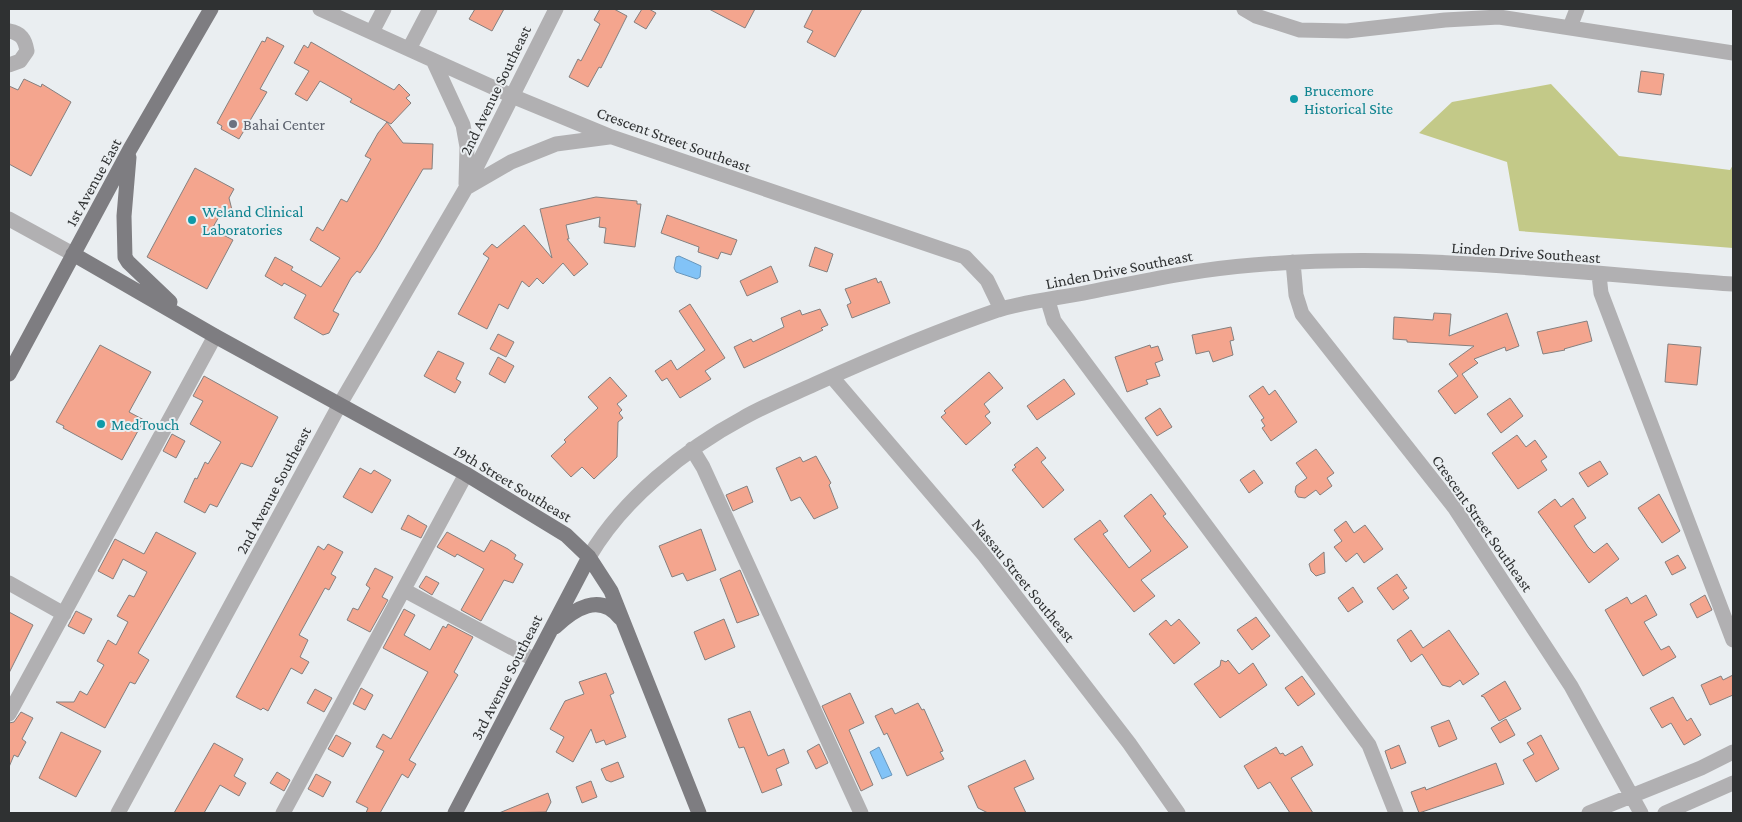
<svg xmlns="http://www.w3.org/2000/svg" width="1742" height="822" viewBox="0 0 1742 822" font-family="'Crimson Pro',serif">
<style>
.green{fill:#c3c988}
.water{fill:#82c3f7;stroke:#6997bc}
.building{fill:#f4a58e;stroke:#85807f}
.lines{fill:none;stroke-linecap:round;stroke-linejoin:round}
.minor{stroke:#b1b0b2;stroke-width:15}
.major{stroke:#7e7d81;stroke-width:15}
.culture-dot{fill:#0f9aa8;stroke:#eaeef1;stroke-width:2}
.worship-dot{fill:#6b7280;stroke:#eaeef1;stroke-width:2}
.labels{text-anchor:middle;stroke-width:4;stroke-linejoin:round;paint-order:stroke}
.street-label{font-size:16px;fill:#2f3132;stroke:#eaeef1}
.culture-label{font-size:16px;fill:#0d838f;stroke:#eaeef1;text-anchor:start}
.worship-label{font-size:16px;fill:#5b616d;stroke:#eaeef1;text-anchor:start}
</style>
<rect width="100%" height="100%" fill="#eaeef1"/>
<!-- green -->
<path class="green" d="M1551 84 1619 156 1730 170 1733 165V248L1519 231 1507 162 1419 133 1452 102Z"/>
<!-- water -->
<path class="water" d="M679 256 701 266 700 277 697 279 676 272 674 268 676 257Z
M879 747 892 775 882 779 870 752Z"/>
<!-- building -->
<path class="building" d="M475 9H504L492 31 469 19Z
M600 9H614L627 16 601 68 599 67 588 87 569 77 578 59 581 61 600 24 594 20Z
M642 9H649L656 13 646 29 634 22Z
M709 9H755L745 28Z
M813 9H862L835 57 807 42 813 31 804 27Z
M267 37 284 46 260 89 267 92 239 139 221 129 222 126 217 123 262 41 265 42Z
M311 42 394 90 399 84 410 95 406 98 411 103 391 124 350 102 352 99 320 81 307 101 295 94 309 71 294 63 304 45 308 48Z
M1641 71 1664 74 1661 95 1638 92Z
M24 79 41 87 42 84 71 102 31 176 9 164V86L18 90Z
M387 122 403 143 433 144 432 169H423L376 249 360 273 357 271 351 278 333 311 339 314 329 333 323 335 294 318 306 295 284 283 282 286 265 276 275 257 293 267 291 270 321 287 340 258 310 240 317 227 323 231 341 199 347 202 371 159 365 156 378 133Z
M195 168 234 189 229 198 232 210 221 213 212 229 233 240 207 289 147 257Z
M596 197 637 201V204H641L635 247 604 243 606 228 599 227 600 217 566 225 569 239H567L588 264 574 276 563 263 543 284 537 278 529 287 522 281 508 309 499 304 487 329 458 314 489 258 483 254 492 244 497 248 524 225 552 258 540 209Z
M667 215 737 240 731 255 721 252 718 259 698 252 699 247 661 233Z
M815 247 833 254 827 272 809 266Z
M771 266 778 282 747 296 740 281Z
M876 278 878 283 881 281 890 303 852 318 847 305 851 303 845 289Z
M690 304 725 358 705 371 711 379 680 398 667 378 662 381 655 371 671 360 677 370 705 350 679 311Z
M820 309 828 325 821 328 823 330 744 368 734 347 751 339 753 342 784 327 781 318 800 310 802 315Z
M1434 313 1451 314 1449 336 1507 313 1519 346 1506 351 1505 347 1474 359 1478 363 1462 374 1478 397 1455 414 1438 391 1458 376 1449 364 1474 346 1407 342V340L1393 339 1394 317 1433 320Z
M1587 321 1592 341 1564 349 1565 350 1543 354 1537 332Z
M1231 327 1234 340 1230 341 1233 355 1213 362 1209 351 1196 354 1192 335Z
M498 334 514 342 506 357 490 349Z
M1668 344 1701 347 1697 385 1665 382Z
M100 345 151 372 129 412 144 420 122 460 63 428 64 426 56 422Z
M1150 345 1151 348 1158 346 1163 360 1155 363 1160 376 1146 380 1148 384 1127 392 1115 357Z
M438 351 464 363 456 379 461 382 455 393 424 376Z
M498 357 514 366 505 383 489 374Z
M989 372 1003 388 984 404 990 412 985 416 991 423 966 445 941 417 946 413 944 411Z
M204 376 278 417 252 467 241 463 217 507 210 504 205 513 184 502 195 478 197 479 205 462 208 464 221 442 190 424 203 401 193 396Z
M610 377 627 396 617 404 622 410 619 413 623 418 618 422 617 457 594 479 582 467 571 477 551 456 566 442 564 440 598 408 588 397Z
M1064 379 1075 394 1037 420 1027 406Z
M1263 386 1269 395 1275 390 1297 422 1271 441 1262 428 1265 426 1261 420 1264 418 1249 396Z
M1510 398 1523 416 1501 433 1487 414Z
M1160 408 1172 427 1157 436 1145 418Z
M172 434 185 441 176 458 163 451Z
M1517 435 1526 447 1535 440 1547 457 1541 461 1547 470 1518 489 1492 453Z
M1037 447 1046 458 1041 462 1064 490 1043 508 1012 470 1016 467 1014 465Z
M1316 449 1334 473 1327 478 1332 486 1320 495 1316 490 1305 498 1298 497 1295 492 1296 486 1307 478 1296 463Z
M816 456 831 483 829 485 838 508 814 519 800 497 791 501 776 468 800 457 803 462Z
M1600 461 1608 474 1588 487 1579 473Z
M360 468 371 474 374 470 391 480 372 513 343 497Z
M1254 470 1263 483 1249 493 1240 480Z
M747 486 753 502 733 511 726 495Z
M1151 494 1166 514 1163 516 1188 547 1141 580 1155 596 1134 612 1074 539 1100 520 1108 531 1103 534 1129 568 1151 551 1124 516Z
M1659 494 1680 531 1662 543 1638 508Z
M1573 498 1586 518 1574 526 1588 547 1594 553 1607 543 1619 559 1589 583 1538 512 1555 499 1561 507Z
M408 515 427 526 421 538 401 529Z
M1346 521 1354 533 1365 525 1383 549 1364 563 1357 553 1346 562 1334 547 1342 541 1334 530Z
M701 529 716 570 687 581 683 573 672 577 659 546Z
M156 532 196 553 138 653 149 660 135 684 130 682 105 728 56 702H74L80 691 87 695 104 665 97 661 108 640 116 645 128 622 117 616 129 595 134 597 147 572 123 559 113 579 98 571 115 539 144 554Z
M447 532 484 552 491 540 508 549 516 555 514 559 523 564 513 583 504 580 481 621 461 610 484 569 457 554 455 557 437 547Z
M328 544 343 552 331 574 336 577 329 590 325 588 299 635 308 640 300 657 309 662 302 674 291 668 268 711 263 708 261 710 236 697 318 546 324 550Z
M1324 552 1325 573 1316 576 1311 571 1309 564Z
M1678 555 1686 568 1672 575 1665 562Z
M375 568 393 577 382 597 388 600 370 632 347 620 353 608 358 610 370 588 366 585Z
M740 570 759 615 737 623 720 579Z
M1397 574 1407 588 1403 590 1409 598 1393 610 1377 588Z
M426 576 439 583 432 595 419 587Z
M1353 587 1363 602 1348 612 1338 598Z
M1646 595 1657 615 1644 622 1661 650 1669 646 1676 657 1643 676 1605 610 1627 597 1631 604Z
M1705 595 1712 610 1697 618 1690 604Z
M404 609 415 615 404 635 430 650 443 626 446 628 448 624 473 637 454 672 458 675 409 760 416 764 408 778 402 774 380 813H366L368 808 356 802 384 751 376 747 383 734 391 739 428 672 383 648Z
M76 611 92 619 84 634 68 626Z
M9 612 33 625 9 673Z
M1256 617 1270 636 1252 650 1237 630Z
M724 619 735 647 705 660 694 632Z
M1179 619 1200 643 1174 664 1149 634 1166 620 1171 626Z
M1411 630 1423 648 1449 630 1479 674 1463 685 1460 680 1450 687 1442 685 1422 654 1411 662 1397 640Z
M1221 660 1226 662 1228 660 1239 674 1253 663 1267 685 1220 718 1194 684 1220 666Z
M606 673 614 693 610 695 626 737 606 745 604 740 596 743 591 729 573 762 556 752 564 737 550 729 565 701 584 694 579 682Z
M1733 675V695L1710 705 1701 685 1721 676 1723 680Z
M1302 676 1315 694 1298 706 1285 688Z
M1505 681 1521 709 1499 721 1484 697 1481 696Z
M361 688 373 695 365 710 353 704Z
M315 689 332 698 324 712 307 703Z
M850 693 864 723 849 730 873 785 861 791 822 706Z
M1673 697 1687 721 1691 718 1701 735 1684 745 1671 723 1662 728 1650 708Z
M918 703 922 710 924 709 943 751 940 752 944 759 907 776 887 733 884 735 875 716 892 708 895 714Z
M750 711 768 756 784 749 789 763 776 769 782 785 762 793 744 747 739 748 728 719Z
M21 712 33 718 22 739 26 742 18 757 14 755 9 767V723L14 722Z
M1506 719 1515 735 1500 743 1491 728Z
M1449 720 1457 739 1439 747 1431 727Z
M61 732 101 751 76 797 39 778Z
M336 735 351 743 343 757 328 749Z
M1541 735 1559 769 1536 782 1523 760 1534 754 1527 743Z
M214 743 243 759 234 776 246 783 239 796 220 785 204 813H174Z
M819 744 828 763 816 769 807 751Z
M1399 745 1406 763 1391 769 1385 751Z
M1302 746 1313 765 1291 778 1313 813H1290L1270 782 1258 789 1244 766 1276 747 1280 754 1283 753 1285 756Z
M1025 760 1034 779 1014 788 1026 813H988L978 808 968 786Z
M618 762 624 777 611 782 606 780 601 769Z
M1496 763 1504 784 1419 813 1411 792 1425 787 1426 790Z
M277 772 290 780 284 791 270 783Z
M316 774 331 782 323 797 308 789Z
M591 781 597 797 582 803 576 787Z
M548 793 551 802 546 812 499 813Z"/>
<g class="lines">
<!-- minor -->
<path class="minor" d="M320 9 512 96 609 136 965 257 987 280 1001 309
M1244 9 1256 16 1300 30 1347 31 1445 20 1499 17 1733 53
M1570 27 1577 9
M9 31C21 33 25 39 27 51L20 61 9 65
M372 32 384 9
M409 49 430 9
M433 60 463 125 467 147 466 184
M466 188 511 162 556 144 609 137
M9 219 73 254
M1293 262 1296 295 1302 314 1454 507 1571 686 1641 813
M1599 275 1601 293 1733 640
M1048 301 1054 321 1369 745 1396 813
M832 377 984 555 1129 743 1178 813
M692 449 703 467 861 813
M589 557C622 500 685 449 743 418 766 405 791 395 815 384 875 357 937 331 998 310 1027 301 1060 298 1089 292 1144 281 1198 269 1253 265 1413 251 1574 273 1733 284
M9 583 64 614
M404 590 535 660
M9 714 215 336
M118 813 340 404 466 188 556 9
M283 813 466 474
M1589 813 1701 768 1733 752
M1665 813 1733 783"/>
<!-- major -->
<path class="major" d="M129 157 124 216 125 257 128 262 170 302
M73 254 215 336 466 474 566 535 589 557 611 591 699 813
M9 374 130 149 211 9
M555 627C574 609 600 592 620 618
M455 813 589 557"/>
</g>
<!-- markers -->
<g class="culture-dot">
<circle cx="1294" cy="99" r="5"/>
<circle cx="192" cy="220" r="5"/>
<circle cx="101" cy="424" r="5"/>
</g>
<circle class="worship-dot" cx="233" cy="124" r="5"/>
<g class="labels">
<!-- street labels -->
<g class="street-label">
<text transform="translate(495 90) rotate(-64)" y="6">2nd Avenue Southeast</text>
<text transform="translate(674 139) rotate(20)" y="6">Crescent Street Southeast</text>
<text transform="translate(93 182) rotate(-61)" y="6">1st Avenue East</text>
<text transform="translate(1526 252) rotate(4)" y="6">Linden Drive Southeast</text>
<text transform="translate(1119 269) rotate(-11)" y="6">Linden Drive Southeast</text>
<text transform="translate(513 483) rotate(31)" y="6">19th Street Southeast</text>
<text transform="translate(273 490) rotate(-62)" y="6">2nd Avenue Southeast</text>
<text transform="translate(1483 523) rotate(55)" y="6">Crescent Street Southeast</text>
<text transform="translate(1024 580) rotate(51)" y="6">Nassau Street Southeast</text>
<text transform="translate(506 677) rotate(-63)" y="6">3rd Avenue Southeast</text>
</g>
<!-- culture labels -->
<g class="culture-label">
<text x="1304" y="96">Brucemore<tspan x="1304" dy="18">Historical Site</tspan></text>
<text x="202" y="217">Weland Clinical<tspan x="202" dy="18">Laboratories</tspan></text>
<text x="111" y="430">MedTouch</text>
</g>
<!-- worship labels -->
<g class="worship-label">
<text x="243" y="130">Bahai Center</text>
</g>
</g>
<!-- border -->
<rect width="1742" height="822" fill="none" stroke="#2f3132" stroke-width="20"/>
</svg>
